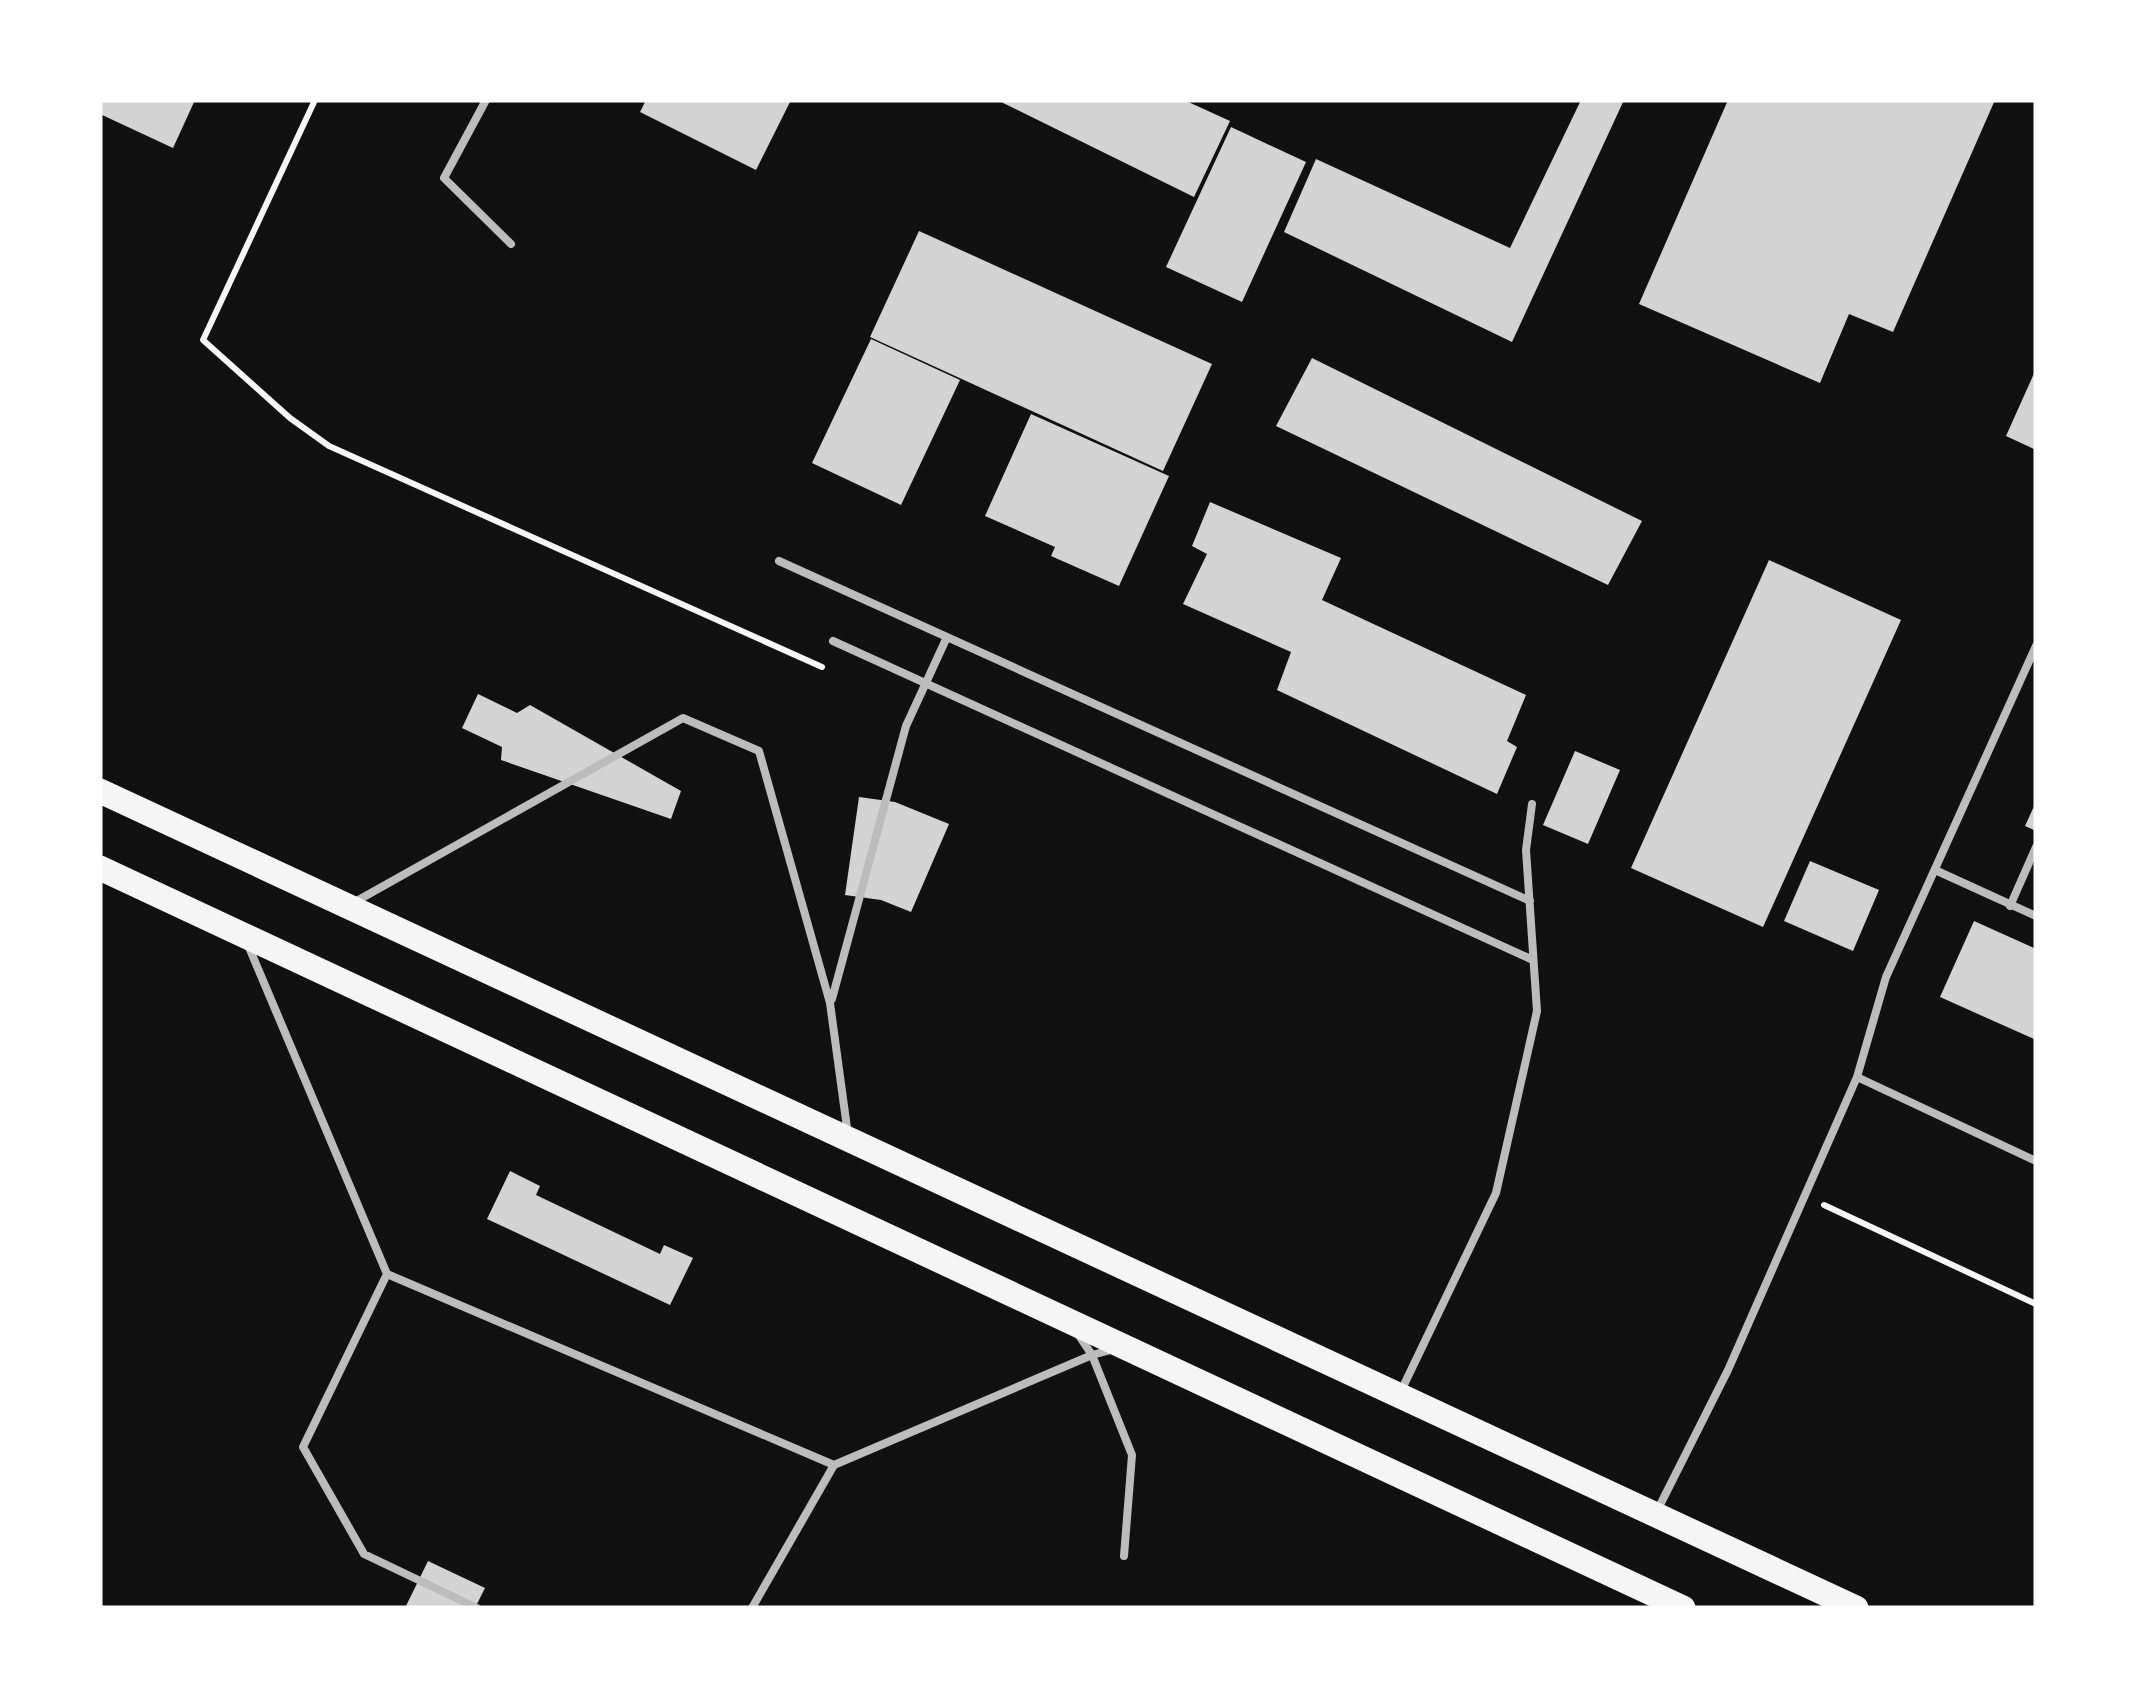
<svg xmlns="http://www.w3.org/2000/svg" width="2136" height="1708" viewBox="0 0 2136 1708" font-family="'PT Sans',sans-serif">
<style>
.building{fill:#d3d3d3}
.lines{fill:none;stroke-linecap:round;stroke-linejoin:round}
.path{stroke:#f5f5f5;stroke-width:6}
.service{stroke:#bcbcbc;stroke-width:8}
.primary{stroke:#f5f5f5;stroke-width:25}
</style>
<rect width="100%" height="100%" fill="#111"/>
<!-- building -->
<path class="building" d="M100 100H195L173 148 100 114Z
M646 100H791L756 170 640 112Z
M997 100H1184L1230 121 1194 197Z
M1581 100H1624L1512 342 1284 232 1316 159 1510 248Z
M1728 100H1995L1893 332 1849 314 1820 383 1639 304Z
M1231 127 1306 162 1242 302 1166 267Z
M919 231 1212 364 1163 471 870 337Z
M871 339 960 380 901 505 812 463Z
M1312 358 1642 521 1608 585 1276 426Z
M2036 369V450L2006 436Z
M1031 414 1169 476 1119 586 1051 556 1055 547 985 516Z
M1210 502 1341 558 1322 600 1526 695 1507 741 1517 747 1497 794 1277 690 1291 652 1183 604 1207 554 1192 546Z
M1769 560 1901 620 1763 927 1631 868Z
M478 694 517 713 530 705 681 791 671 819 501 760 502 747 462 728Z
M1575 751 1620 770 1588 844 1543 825Z
M859 797 895 802 949 824 911 912 881 900 845 895Z
M2036 802V831L2025 826Z
M1810 861 1879 890 1853 951 1784 921Z
M1974 921 2036 949V1040L1940 997Z
M510 1171 540 1186 536 1195 597 1224 660 1254 664 1245 693 1258 670 1305 487 1219Z
M428 1561 485 1588 475 1608H405Z"/>
<g class="lines">
<!-- path -->
<path class="path" d="M315 100 203 340 290 418 329 446 822 667
M1824 1205 2036 1304"/>
<!-- service -->
<path class="service" d="M486 100 444 178 511 244
M779 561 1530 901
M833 641 1533 960
M1935 870 2036 916
M353 903 683 718 759 751 830 1003 848 1135
M2010 906 2036 847
M248 945 387 1274 303 1447 364 1554 477 1608
M832 999 906 726 947 637
M1857 1077 1886 977 2036 646
M387 1274 834 1465
M1078 1334 1092 1355 1132 1455 1124 1556
M1402 1389 1496 1193 1537 1011 1526 850 1532 804
M1657 1511 1728 1370 1857 1077 2036 1161
M752 1608 834 1465 1092 1355 1111 1350"/>
<!-- primary -->
<path class="primary" d="M100 791 1856 1608
M100 868 1683 1608"/>
</g>
<!-- border -->
<rect width="2136" height="1708" fill="none" stroke="#ffffff" stroke-width="205"/>
</svg>
